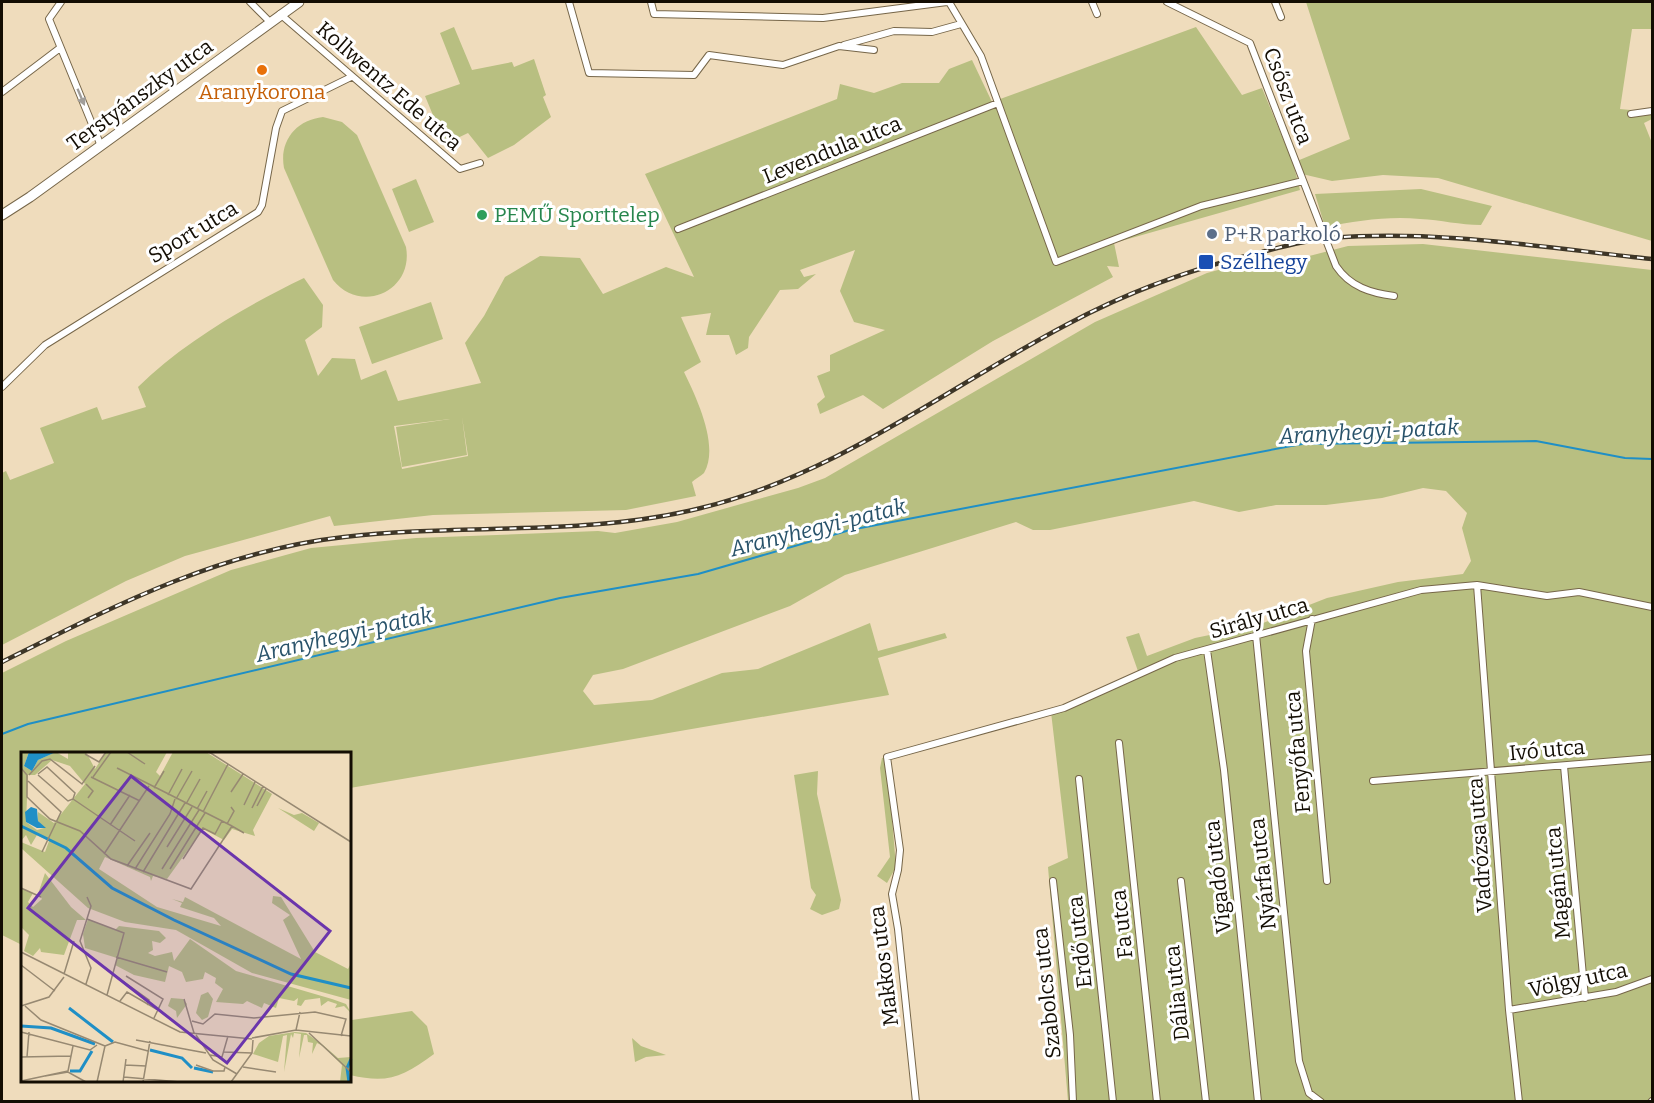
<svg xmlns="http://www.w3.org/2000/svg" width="1654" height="1103" viewBox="0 0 1654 1103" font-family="Bitter,serif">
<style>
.green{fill:#b8bf81;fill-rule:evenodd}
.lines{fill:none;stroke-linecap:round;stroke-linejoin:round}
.stream{stroke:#1f8fc6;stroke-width:2}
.minor-casing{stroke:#766649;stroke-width:8}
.secondary-casing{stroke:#766649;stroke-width:11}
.minor{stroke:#fff;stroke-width:6}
.secondary{stroke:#fff;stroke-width:9}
.rail-casing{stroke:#3e3627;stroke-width:4.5}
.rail{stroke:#fff;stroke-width:2;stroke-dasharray:7;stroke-linecap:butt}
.oneway{fill:#a19e9a}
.food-dot{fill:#e8710a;stroke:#fff;stroke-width:2}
.leisure-dot{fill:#2e9e5b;stroke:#fff;stroke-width:2}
.service-dot{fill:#5c6f8a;stroke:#fff;stroke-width:2}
.transit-dot{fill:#1a4fb4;stroke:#fff;stroke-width:2}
.labels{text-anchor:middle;stroke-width:6;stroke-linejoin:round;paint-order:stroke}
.street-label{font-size:21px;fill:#130d03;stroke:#fff}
.food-label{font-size:21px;fill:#c56008;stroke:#fff}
.leisure-label{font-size:21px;fill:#27864d;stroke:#fff;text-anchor:start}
.service-label{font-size:21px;fill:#4e5e75;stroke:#fff;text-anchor:start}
.transit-label{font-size:21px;fill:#164399;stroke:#fff;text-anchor:start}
.water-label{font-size:22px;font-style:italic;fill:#28526a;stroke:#fff}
.inset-river{fill:none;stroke:#1f8fc6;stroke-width:3}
.inset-road{fill:none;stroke:#978972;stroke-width:1.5}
.view{fill:#6b35ac;fill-opacity:0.15;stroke:#6b35ac;stroke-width:3}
.inset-edge{fill:none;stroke:#130d03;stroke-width:3}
</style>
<rect width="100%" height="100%" fill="#efdcbc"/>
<!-- green -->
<path class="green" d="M1306 2H1652V29H1632L1620 109 1652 112V119L1644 123 1652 143V241L1438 178 1383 175 1332 181 1302 174 1297 161 1350 139Z
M454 27 472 70 512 62 514 67 534 59 546 95 543 97 551 117 514 145 488 158 468 133 445 144 425 96 460 84 440 33Z
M1196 27 1242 95 1262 88 1293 163 1300 190 1114 243 1119 267 1107 266 1113 277 993 341 883 409 863 395 820 414 817 404 825 397 817 376 830 371V355L885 330 854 322 840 291 855 250 800 270 804 277 816 274 798 289 780 290 749 337 748 348 736 355 729 335H706L711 313 681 317 701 362 684 372C696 397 720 446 704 473 701 476 695 479 692 482L696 496 626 510 433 515 334 526 330 516 185 556 126 581 2 645V473L6 471 10 480 54 463 40 428 97 407 102 420 146 407 138 387C185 341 246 306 304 278L323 305 322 327 305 340 318 376 332 358 355 359 361 380 386 370 398 401 481 383 465 343 484 316 505 277 540 256 580 258 603 294 666 267 694 277 645 174 837 99 840 84 874 93 902 83H939L949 69 972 60 992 102ZM462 417 468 456 402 469 394 426 450 419 396 427 402 467 467 455Z
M323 117 342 122 357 135 406 247C414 291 361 315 333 280L284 168C279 141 296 120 323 117Z
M416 179 434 222 409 232 392 189Z
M1421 189 1492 206 1481 225C1460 225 1441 220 1420 219 1388 216 1356 221 1325 227L1315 194Z
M1423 244 1652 270V1101H1068L1048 867 1068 858 1051 712 1139 674 1126 637 1139 633 1147 656 1195 638 1258 625 1327 598 1398 582 1463 574 1471 561 1462 528 1467 513 1446 491 1423 488 1382 498 1326 505H1276L1239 512 1194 501 1050 530H1033L1016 522 845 575 790 606 623 669 593 675 583 691 594 705 652 700 722 673 758 669 870 623 878 651 945 633 947 638 878 658 889 695 350 788V754H22V945L2 935V673L66 641 231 570 311 548 416 538 598 531 615 533 677 522 798 488 825 478 1095 322 1207 273 1244 263 1286 262 1348 246Z
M431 302 443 339 372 364 359 327Z
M887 757 896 867 887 883 877 876 890 857 880 768 882 758Z
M818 771 817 794 841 900 839 909 822 915 810 909 816 895 811 888 794 775Z
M412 1011 427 1026 434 1054C403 1077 388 1084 350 1075V1016L352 1020Z
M632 1038 641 1046 666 1055 646 1057 635 1062Z"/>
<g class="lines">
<!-- stream -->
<path class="stream" d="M2 734 28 724 560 598 698 574 850 530 1302 444 1536 441 1625 458 1652 459"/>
<!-- minor casing -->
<g class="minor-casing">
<path id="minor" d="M61 2 49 19 101 146
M250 2 270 22
M569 2 589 73 694 75 709 55 783 65 839 46 874 50
M651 2 654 14 823 18 947 2
M949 2 981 56 1056 262 1201 206 1303 181
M1092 2 1097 14
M1167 2 1250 43 1336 266C1350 287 1371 293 1394 296
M1275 2 1281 17
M280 14 460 169 480 163
M844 45 894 31 932 32 961 24
M2 92 60 48
M1631 114 1652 111
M678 229 998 103
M2 387 45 345 258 212 262 205 276 128 282 111 351 77
M1477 585 1509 1010 1519 1102
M1312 619 1306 651 1327 881
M1256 635 1299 1061 1309 1093 1321 1102
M1207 650 1224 770 1258 1102
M1119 743 1157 1102
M1564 766 1585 998
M1079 779 1113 1102
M1373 781 1652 758
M1053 881 1070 1035 1073 1102
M1181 881 1206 1102
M1509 1010 1616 992 1652 979
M916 1102 898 929 892 894 898 870 900 850 887 757 1064 708 1175 658 1421 590 1477 585 1547 596 1579 592 1652 607
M1651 1102 1652 1101"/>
</g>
<!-- secondary casing -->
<g class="secondary-casing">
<path id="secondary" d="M2 215 30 197 299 2"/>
</g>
<!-- minor -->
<use href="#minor" class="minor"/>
<!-- secondary -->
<use href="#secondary" class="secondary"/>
<!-- rail casing -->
<g class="rail-casing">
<path id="rail" d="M2 662C112 607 219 551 344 537 462 523 584 537 701 508 836 475 945 389 1066 325 1129 291 1193 268 1262 252 1285 246 1307 240 1330 238 1437 229 1546 248 1652 259"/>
</g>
<!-- rail -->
<use href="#rail" class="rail"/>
</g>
<!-- one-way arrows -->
<defs><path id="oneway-solid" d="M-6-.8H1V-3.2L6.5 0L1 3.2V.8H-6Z" transform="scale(1.5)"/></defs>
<use class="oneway" href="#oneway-solid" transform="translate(81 97) rotate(67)"/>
<!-- markers -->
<circle class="food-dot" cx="262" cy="70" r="6"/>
<circle class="leisure-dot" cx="482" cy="215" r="6"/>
<circle class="service-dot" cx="1212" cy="234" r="6"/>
<rect class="transit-dot" x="1198" y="254" width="16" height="16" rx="3"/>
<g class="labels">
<!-- street labels -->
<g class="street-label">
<text transform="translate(389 86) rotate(41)" y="7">Kollwentz Ede utca</text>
<text transform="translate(140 95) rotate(-36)" y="7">Terstyánszky utca</text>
<text transform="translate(1288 96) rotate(69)" y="7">Csősz utca</text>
<text transform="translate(832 150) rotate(-22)" y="7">Levendula utca</text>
<text transform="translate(193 232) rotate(-31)" y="7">Sport utca</text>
<text transform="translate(1259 618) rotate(-16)" y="7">Sirály utca</text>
<text transform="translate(1547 750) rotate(-5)" y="7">Ivó utca</text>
<text transform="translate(1298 752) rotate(-95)" y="7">Fenyőfa utca</text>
<text transform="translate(1480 845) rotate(-94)" y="7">Vadrózsa utca</text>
<text transform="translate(1263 874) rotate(-96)" y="7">Nyárfa utca</text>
<text transform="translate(1218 877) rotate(-96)" y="7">Vigadó utca</text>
<text transform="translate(1558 883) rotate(-95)" y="7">Magán utca</text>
<text transform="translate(1122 924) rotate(-96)" y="7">Fa utca</text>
<text transform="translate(1080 942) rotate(-96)" y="7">Erdő utca</text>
<text transform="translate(884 966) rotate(-97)" y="7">Makkos utca</text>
<text transform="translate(1578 980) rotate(-12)" y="7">Völgy utca</text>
<text transform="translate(1047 993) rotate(-96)" y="7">Szabolcs utca</text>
<text transform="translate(1177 993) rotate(-96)" y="7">Dália utca</text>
</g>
<!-- food labels -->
<g class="food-label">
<text x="262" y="99">Aranykorona</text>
</g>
<!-- leisure labels -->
<g class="leisure-label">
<text x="494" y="222">PEMŰ Sporttelep</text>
</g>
<!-- service labels -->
<g class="service-label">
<text x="1224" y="241">P+R parkoló</text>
</g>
<!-- transit labels -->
<g class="transit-label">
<text x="1220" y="269">Szélhegy</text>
</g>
<!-- water labels -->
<g class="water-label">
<text transform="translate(1369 431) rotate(-3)" y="8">Aranyhegyi-patak</text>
<text transform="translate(818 527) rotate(-14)" y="8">Aranyhegyi-patak</text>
<text transform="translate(344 634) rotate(-13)" y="8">Aranyhegyi-patak</text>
</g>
</g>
<!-- overview -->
<g transform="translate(21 752)">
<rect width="330" height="330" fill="#efdcbc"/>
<path d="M0 0H8L3 14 11 19 17 8 35 0 47 7V0H65L74 17 85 0H146L135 20 139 24 152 0H185L251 42 232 78 234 84 211 77 203 88 182 77 146 127 132 124 130 129 129 125 84 105 78 117 136 155 200 174 193 166 159 155 161 151 151 147 162 150 164 145 280 207 262 168 269 163 251 151 252 144 260 145 294 200 327 217 330 211V248L231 221 155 178 104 170 67 156 0 96V90L24 100 28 89 16 83 10 93 5 83 0 89ZM31 8 49 14 64 32 33 71 17 60V69L23 76 16 78 5 70 7 23H14ZM257 56 273 63 281 61 298 71 293 79ZM24 121 50 155 65 168H56L43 203 20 200 19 196 12 204 3 199 8 183 0 175V136L12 141 7 150 12 155 21 147 17 142ZM67 167 94 178 98 174 138 179 145 186 139 191 131 189 132 198 127 201 134 204 151 200 153 209 169 187 215 219 311 247 325 252 330 261 323 254 314 256 316 252 307 249 300 254 299 246 284 248 280 254 276 253 277 246 273 249 258 246 255 256 243 251 241 256 226 249 222 252 195 250 202 237 194 231 195 226 184 220 182 227 165 230 161 220 148 214 144 230 113 223 94 213 96 206 64 196 62 182ZM187 240 192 247 187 265 181 268 175 261 180 243ZM150 246 162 247 166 252 156 266 155 259 147 254ZM274 280 285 281 302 293 317 306 330 305V330H319L321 313 302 294 296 291 291 302 292 291 287 290 286 283H283L278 306 280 282 273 281 272 286 270 282 263 320 266 283 262 284 257 310 232 302 238 291 248 284Z" fill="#b8bf81" fill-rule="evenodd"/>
<path d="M8 0H35L17 8 11 19 3 14ZM10 55 16 57 17 69 25 76H16L5 70 4 60Z" fill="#1f8fc6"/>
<path class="inset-river" d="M0 74 45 96 91 136 153 168 270 222 330 236M48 256 92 290M0 274 30 276 74 292M129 298 161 306 171 316M173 316 192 320M49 319H59L71 299M328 330 326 316 330 307"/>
<path class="inset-road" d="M106 0 124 12M188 0 330 90M64 2 78 10 85 0M0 16 6 23V45L29 67 59 79 90 107 170 137 211 74 223 81M96 16 211 74M17 22 26 15 54 41 52 47M8 23 21 9 29 7 61 32 74 14M17 23 47 49 52 47M70 25 119 49M72 25 90 0M7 29 40 60 21 100M65 32 72 39 67 46M133 36 143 19M210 40 222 22M147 43 161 17M52 47 114 89M155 47 171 19M165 52 179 27M223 53 234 30M236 54 245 37M231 56 242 34M176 57 186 39M182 60 207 12M206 72 213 59 210 55M89 73 109 43M146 95 171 55M83 102 128 34M162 107 182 76 194 82 201 69M106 114 129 81M114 117 149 62 154 47M141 117 178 58M149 117 184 61M122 120 164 51M0 136 20 145M66 167 103 181 86 243M0 200 159 280 231 287M95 205 146 220M0 213 34 239M43 222 53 189M92 222 128 248 126 253M105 224 142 247 133 266M65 232 70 216 59 189 70 154 66 145M163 247 173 281M99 249 106 240 137 258M0 254 28 245 43 225M4 254 20 268 84 294M171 269 182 272 194 262 233 266 294 260 325 267 320 284M275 278 279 260M0 280 69 298 76 293M288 281 330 320M175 283 192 308 216 322M231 286 275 278 330 284M115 288 185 301M84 294 94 290 127 299M203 300 231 301M189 303 201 305 207 284M0 305 50 304M6 305 8 280M104 313 125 314M175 313 192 319H203L204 315M222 315 255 320M47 319 52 294M24 324 47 320 65 330M103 325 159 330M0 329 47 319M76 330 84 294M102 330 105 307M122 330 129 289M210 330 231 301 232 288"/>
<path class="view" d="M110 24 309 179 206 311 7 156Z"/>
<rect width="330" height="330" class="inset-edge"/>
</g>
<!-- border -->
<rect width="1654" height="1103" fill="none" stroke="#130d03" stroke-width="6"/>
</svg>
